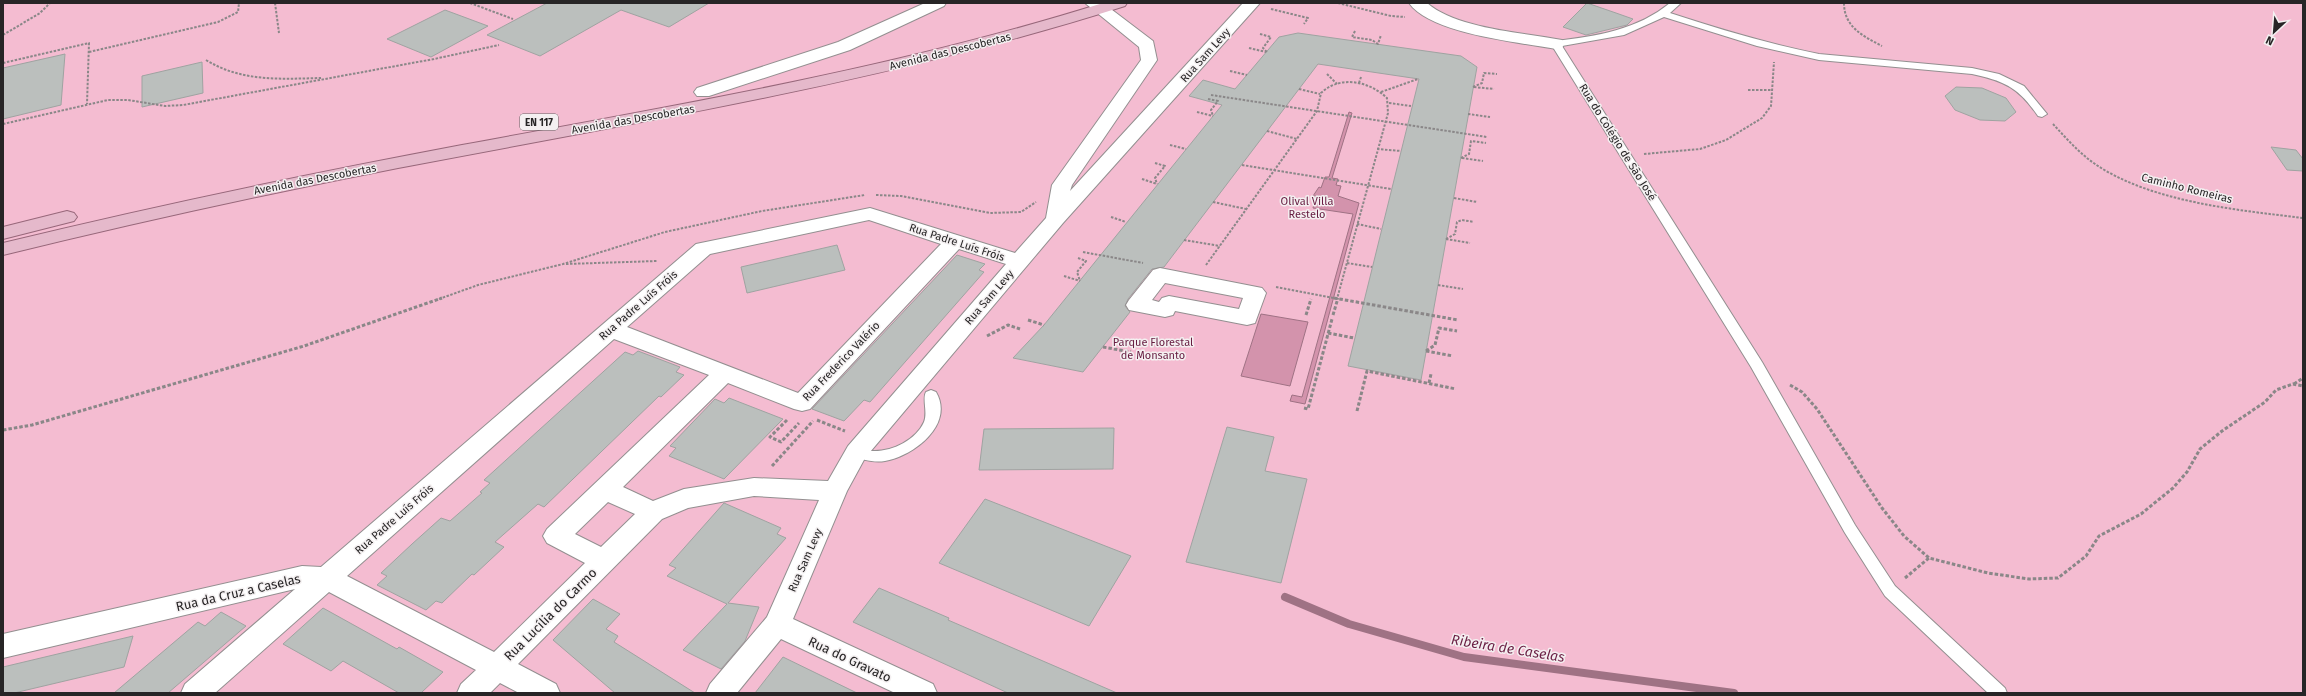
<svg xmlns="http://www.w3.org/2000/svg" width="2306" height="696" viewBox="0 0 2306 696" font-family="'Fira Sans',sans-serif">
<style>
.green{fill:#f4bcd1}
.water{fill:#d393ac;stroke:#9f7284}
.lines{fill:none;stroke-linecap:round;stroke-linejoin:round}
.stream{stroke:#9f7284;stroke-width:8}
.building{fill:#bbbfbd;stroke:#9fa3a1}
.lane-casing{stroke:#938f90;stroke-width:2}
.street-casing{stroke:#938f90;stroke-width:2}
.primary-casing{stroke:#97677a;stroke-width:2}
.path-far1{stroke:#8a8788;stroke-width:2;stroke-dasharray:2.5 1.5;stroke-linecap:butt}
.path{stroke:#8a8788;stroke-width:3;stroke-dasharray:3.5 2;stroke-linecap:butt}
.lane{fill:#fff;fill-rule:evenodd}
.street{fill:#fff;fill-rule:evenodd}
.primary{fill:#e5b9cb;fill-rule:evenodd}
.labels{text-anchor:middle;stroke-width:3;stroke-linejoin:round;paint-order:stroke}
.shield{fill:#f4f0f1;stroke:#646263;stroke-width:1}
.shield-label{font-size:10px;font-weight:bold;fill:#272526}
.street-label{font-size:11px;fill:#272526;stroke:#f4f0f1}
.park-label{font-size:11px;fill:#671c41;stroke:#f4f0f1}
.near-street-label{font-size:13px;fill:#272526;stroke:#f4f0f1}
.near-water-label{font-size:14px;font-style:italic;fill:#6b1f44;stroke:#f4f0f1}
</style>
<rect width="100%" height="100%" fill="#f4f0f1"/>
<!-- green -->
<path class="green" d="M3 3H2303V693H3Z"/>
<!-- water -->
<path class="water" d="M1349 112 1352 113 1332 178 1338 179 1336 185 1341 186 1338 196 1359 203 1305 404 1290 401 1292 395 1302 397 1353 214 1313 208 1316 196H1313L1319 187 1321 188 1325 177H1329Z
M1261 314 1308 322 1290 386 1241 376Z"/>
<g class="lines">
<!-- stream -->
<path class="stream" d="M1285 597 1349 624 1464 657 1734 693"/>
</g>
<!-- building -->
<path class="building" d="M547 3H709L669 27 621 10 540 56 487 35Z
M1587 3 1616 13 1633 19 1627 25 1586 35 1563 27Z
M445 10 488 26 431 57 387 39Z
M1298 33 1461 56 1477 67 1421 380 1348 366 1419 79 1318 64 1164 267 1152 269 1128 299 1125 306 1130 312 1083 372 1013 358 1044 325 1222 105 1189 96 1203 80 1235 89 1279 37Z
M65 54 61 105 3 119V68Z
M202 62 203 93 142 107V76Z
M1956 87 1982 88 2006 98 2016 112 2005 121 1980 120 1955 110 1945 96Z
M2271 147 2296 150 2303 159V171L2287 170Z
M837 245 845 270 747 293 741 267Z
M957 255 985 264 979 270 984 272 870 402 864 400 844 421 812 409Z
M638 351 680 367 676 372 684 375 661 397 659 396 544 507 538 504 495 542 504 547 474 575 472 574 442 603 436 601 426 610 377 585 387 576 381 573 412 544 441 518 450 521 482 493 480 492 490 483 484 480 625 352 633 355Z
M729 398 783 419 724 479 669 456 676 448 670 446 715 399 724 403Z
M1227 427 1274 437 1265 471 1307 479 1281 583 1186 562Z
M1114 428 1113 469 979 470 984 429Z
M985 499 1131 556 1089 626 939 563Z
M724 503 781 528 777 534 786 538 728 603 759 607 745 641 721 669 683 650 727 604 667 576 676 568 669 565Z
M879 588 949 618 948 620 1117 693H1008L853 622Z
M593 599 620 614 606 629 618 636 614 642 695 693H615L553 640Z
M323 608 397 649 399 647 443 672 421 693H399L343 661 331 671 283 644Z
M221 612 246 626 168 693H114L198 622 205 626Z
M133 636 124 667 14 693H3V667Z
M783 657 857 693H755Z"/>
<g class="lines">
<!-- lane casing -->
<g class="lane-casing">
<path id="lane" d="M1670 3H1681L1670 13C1719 29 1768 44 1819 54L1972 68 1999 74 2024 86 2047 114 2042 117 2038 116C2019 88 2005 81 1972 74L1819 60 1757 46 1664 17 1624 35 1562 46 1762 362 1855 525 1895 586 2005 688 2007 693H1988L1885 596 1845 533 1751 367 1551 44 1556 41C1597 36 1637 30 1670 3Z
M931 390 936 392C955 425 913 456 885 461 873 463 862 459 851 456L849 452 851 448C859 446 864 450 872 451 892 452 916 440 924 422 928 412 922 399 926 392Z"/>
</g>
<!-- street casing -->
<g class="street-casing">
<path id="street" d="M925 3H946L944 6 850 50 709 96H697L694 92 697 88 838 42Z
M1085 3H1103L1153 41 1157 60 1072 185 1070 191 1243 3H1260L1063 223 865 458 847 491 793 619 933 684 937 693H895L781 639 737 693H706L710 684 767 617 819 500 754 496 688 508 662 519 518 664 556 684 560 693H519L500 683 490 693H457L461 684 476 670 329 592 215 693H181L185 684 295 589 3 658V634L302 566 321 567 696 244 870 208 1015 253 1046 218 1052 185 1141 60 1139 47ZM869 220 941 244 798 393 627 327 710 254ZM959 249 1006 264 848 446 828 481 754 478 684 489 653 501 623 487 728 383 794 409 802 411 810 409ZM614 339 709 375 547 529 543 536 547 543 585 563 494 652 347 576ZM608 502 635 514 601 547 575 534Z
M1409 3H1427C1456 28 1517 32 1556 39L1562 40 1564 44 1562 48 1556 49C1518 42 1431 34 1409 3Z
M1160 268 1262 288 1266 293 1255 323 1247 325 1175 311 1173 315 1165 317 1129 310 1126 305 1129 300 1153 270ZM1165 283 1243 298 1239 309 1169 296 1162 298 1159 302 1152 300Z"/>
</g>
<!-- primary casing -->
<g class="primary-casing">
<path id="primary" d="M1103 3H1127L1125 6C886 82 643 121 398 168 265 194 134 223 3 255V243C155 206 308 174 462 145 678 105 893 69 1103 3Z
M67 211 74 213 77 217 74 221 3 239V227Z"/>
</g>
<!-- path-far1 -->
<path class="path-far1" d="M275 3 279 33
M470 3 513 19
M1338 3 1391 16 1405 17
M1844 3C1844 27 1863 36 1882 46
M1271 9 1308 18 1304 24
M1355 31 1352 37 1372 40 1378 44 1381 35
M1260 34 1271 37 1263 48 1267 52
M3 35 40 13 50 3
M1249 48 1266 52
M89 52 218 22 238 12 239 3
M206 60C242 82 280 79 321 78
M3 63 89 43 87 104
M1230 71 1247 75
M1327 74 1337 84
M1359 83 1361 77
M1473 87 1482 83 1484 73 1497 74
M1474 87 1494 89
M1299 89 1320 94
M1748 90H1772
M1381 92 1418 79
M1211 95 1487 137
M1208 99 1218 101 1211 110 1213 116
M1389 103 1411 106
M1197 112 1213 116
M1468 114 1490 117
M3 124 108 100H128L165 106 183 105 434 59 499 45
M2053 124C2066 138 2079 153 2095 164 2151 202 2237 210 2303 218
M1267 131 1297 139
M1170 145 1186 149
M1377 149 1401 151
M1644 154 1700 149 1726 140 1762 118 1771 106 1774 62
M1461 158 1469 154 1471 141 1486 143
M1462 158 1483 161
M1155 163 1165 166 1155 178 1157 184
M1242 165 1391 189
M1142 179 1157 184
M876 195 901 196 990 213 1021 212 1036 202
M1454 198 1477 202
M1213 202 1246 209
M1111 217 1126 222
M1357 224 1381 229
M1446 239 1455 234 1457 222 1462 220 1474 222
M1446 239 1470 243
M1184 240 1220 246
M1083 252 1143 263
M1078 258 1086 261 1077 272 1080 281
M1347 263 1372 267
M566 264 657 261
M1206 265 1317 111 1321 93C1340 75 1369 81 1387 98L1388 113 1337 299
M1064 276 1080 281
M1438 285 1463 289
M1276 287 1339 299
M439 299 478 285 563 264 665 232 762 211 865 195"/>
<!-- path -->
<path class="path" d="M1334 298 1458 320
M1306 315 1311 299
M1333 315 1338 298
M1028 320 1044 325
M1328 333 1354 338
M987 336 1008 325 1020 329
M1103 347 1131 352
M1426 351 1435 345 1439 328 1457 331
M1426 351 1453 356
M1429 383 1431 374
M2294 384 2303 378
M1790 385 1802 392 1817 409 1882 508 1904 536 1929 558 1988 573 2029 579 2058 578 2086 556 2099 536 2141 514 2173 488 2187 472 2200 449 2222 431 2265 402 2276 390 2293 384 2303 386
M1304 408 1308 409 1332 319
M1357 411 1367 371 1456 389
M787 420 770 437 781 442 799 423
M817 420 845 431
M3 430 32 425 304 346 442 298
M772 466 813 421
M1905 578 1929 558"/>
<!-- lane -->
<use href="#lane" class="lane"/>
<!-- street -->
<use href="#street" class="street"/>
<!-- primary -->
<use href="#primary" class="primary"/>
</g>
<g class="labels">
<!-- shield labels -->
<rect class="shield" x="520" y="114" width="38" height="16" rx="3"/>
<g class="shield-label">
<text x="539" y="126">EN 117</text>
</g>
<!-- street labels -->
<g class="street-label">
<text transform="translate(950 51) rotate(-14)" y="4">Avenida das Descobertas</text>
<text transform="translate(1205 55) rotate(-48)" y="4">Rua Sam Levy</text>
<text transform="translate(633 119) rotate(-10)" y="4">Avenida das Descobertas</text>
<text transform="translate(1618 142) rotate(58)" y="4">Rua do Colégio de São José</text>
<text transform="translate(315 179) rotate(-11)" y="4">Avenida das Descobertas</text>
<text transform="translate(2187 188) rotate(14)" y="4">Caminho Romeiras</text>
<text transform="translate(957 242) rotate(18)" y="4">Rua Padre Luís Fróis</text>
<text transform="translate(989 297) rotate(-49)" y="4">Rua Sam Levy</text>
<text transform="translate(638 305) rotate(-41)" y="4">Rua Padre Luís Fróis</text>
<text transform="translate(841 361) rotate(-46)" y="4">Rua Frederico Valério</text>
<text transform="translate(394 519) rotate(-41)" y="4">Rua Padre Luís Fróis</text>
<text transform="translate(805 560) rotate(-66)" y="4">Rua Sam Levy</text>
</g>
<!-- park labels -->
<g class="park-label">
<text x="1307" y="205">Olival Villa<tspan x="1307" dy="13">Restelo</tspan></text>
<text x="1153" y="346">Parque Florestal<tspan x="1153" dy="13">de Monsanto</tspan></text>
</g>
<!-- near-street labels -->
<g class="near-street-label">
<text transform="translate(238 592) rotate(-13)" y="5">Rua da Cruz a Caselas</text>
<text transform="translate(550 614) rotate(-45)" y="5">Rua Lucília do Carmo</text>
<text transform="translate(850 659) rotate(25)" y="5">Rua do Gravato</text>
</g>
<!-- near-water labels -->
<g class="near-water-label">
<text transform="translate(1508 648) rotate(9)" y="5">Ribeira de Caselas</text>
</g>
</g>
<!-- border -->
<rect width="2306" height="696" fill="none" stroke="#272526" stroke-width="8"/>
<!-- north arrow -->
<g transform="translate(2274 32) rotate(206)" stroke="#f4f0f1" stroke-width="3" paint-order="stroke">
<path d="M0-3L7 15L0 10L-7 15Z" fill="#272526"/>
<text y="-6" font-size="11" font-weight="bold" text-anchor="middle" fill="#272526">N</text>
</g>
</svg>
